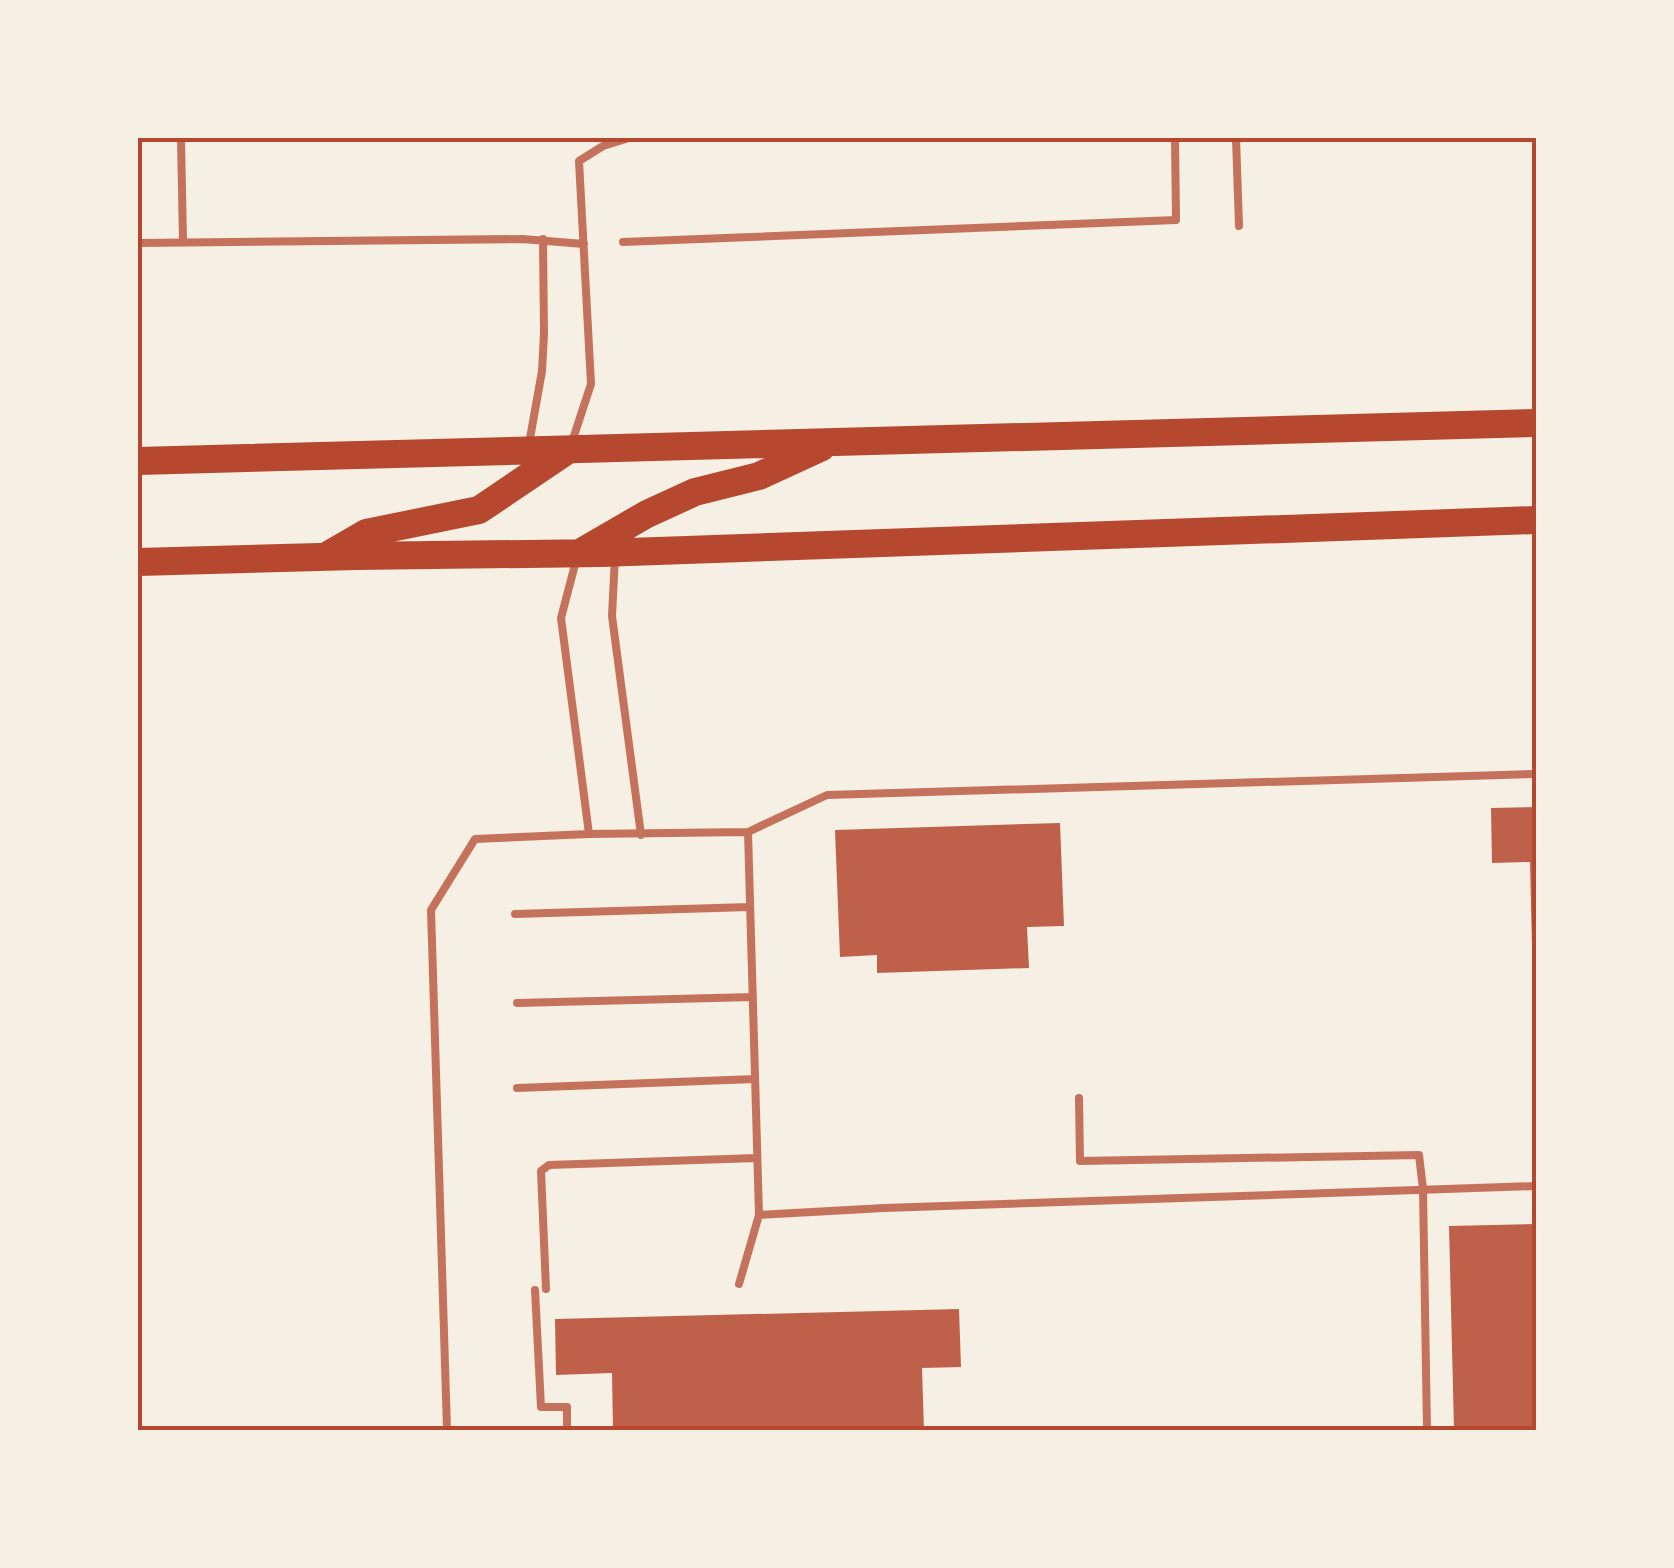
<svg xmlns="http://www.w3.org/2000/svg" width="1674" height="1568" viewBox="0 0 1674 1568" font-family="Figtree,sans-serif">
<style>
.building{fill:#bf614a}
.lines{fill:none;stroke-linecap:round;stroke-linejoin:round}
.service{stroke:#c5725c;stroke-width:8}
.trunk{stroke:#b5482f;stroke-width:28}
.neatline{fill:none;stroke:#b5482f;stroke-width:4}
</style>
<rect width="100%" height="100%" fill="#f6efe4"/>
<!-- building -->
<path class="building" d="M1536 807V989H1533L1530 862 1492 863 1491 808Z
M1060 823 1064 926 1027 927 1029 968 877 973V955L840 957 835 830Z
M1536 1224V1430H1454L1449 1226Z
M959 1309 961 1367 922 1368 924 1430H613L612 1373 556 1375 555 1319Z"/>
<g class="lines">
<!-- service -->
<path class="service" d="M181 138 183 242
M1236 138 1239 226
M623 242 1176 220 1175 138
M138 243 522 239 584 244
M529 444 542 371 544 334 543 239
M571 445 591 384 579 161 603 146 629 138
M615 556 612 616 641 835
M577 557 561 618 589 834
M515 914 750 907
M517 1003 753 997
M517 1088 755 1079
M1079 1098 1080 1161 1419 1155 1423 1189 1427 1430
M759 1215 884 1208 1536 1186
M739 1284 759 1215 748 832
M546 1289 541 1171 549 1165 757 1158
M535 1290 541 1407H567V1430
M447 1430 431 910 475 839 589 834 748 832 827 795 1536 774"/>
<!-- trunk -->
<path class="trunk" d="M138 461 1536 423
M583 551 647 514 695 492 759 476 822 447
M328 555 366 533 479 510 568 450
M138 562 356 556 601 553 1536 520"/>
</g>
<!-- border -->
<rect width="1674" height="1568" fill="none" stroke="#f6efe4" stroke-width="280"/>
<rect x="140" y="140" width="1394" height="1288" class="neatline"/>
</svg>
